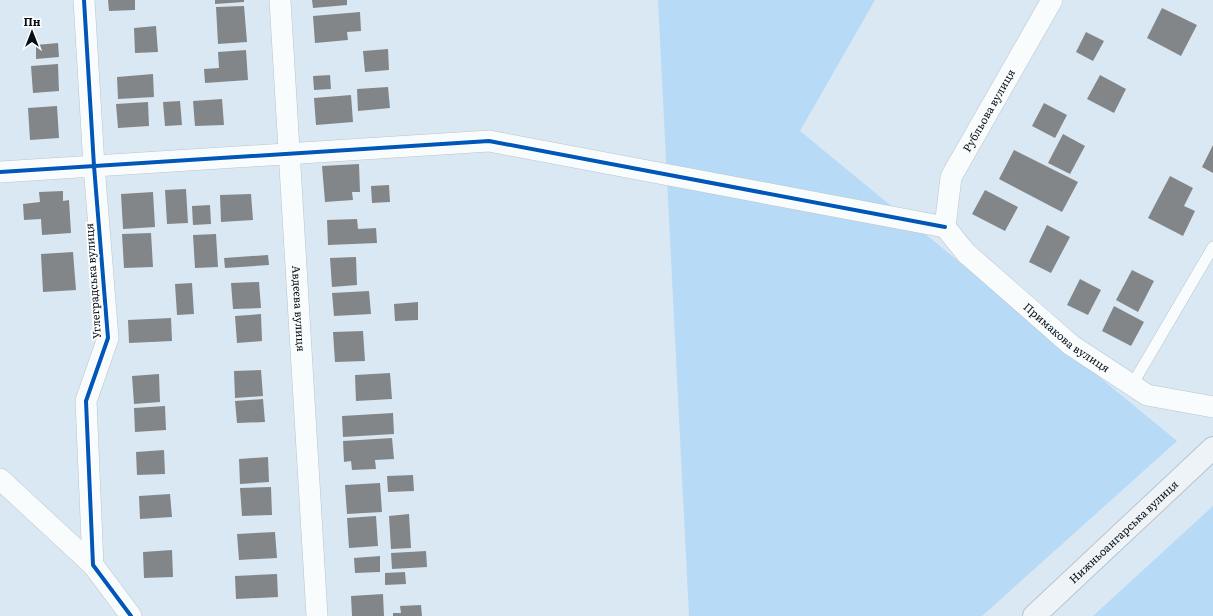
<svg xmlns="http://www.w3.org/2000/svg" width="1213" height="616" viewBox="0 0 1213 616" font-family="Literata,serif">
<style>
.green{fill:#b7daf6}
.building{fill:#838688}
.lines{fill:none;stroke-linecap:round;stroke-linejoin:round}
.lane-casing{stroke:#b9c4cd;stroke-width:12}
.street-casing{stroke:#b9c4cd;stroke-width:22}
.secondary-casing{stroke:#b9c4cd;stroke-width:24}
.lane{stroke:#f9fcfd;stroke-width:11}
.street{stroke:#f9fcfd;stroke-width:21}
.secondary{stroke:#eef3f7;stroke-width:22}
.cycleway-casing{stroke:#fff;stroke-width:6}
.cycleway{stroke:#0057b8;stroke-width:4}
.labels{text-anchor:middle;stroke-width:4;stroke-linejoin:round;paint-order:stroke}
.street-label{font-size:11px;fill:#081017;stroke:#fff}
</style>
<rect width="100%" height="100%" fill="#dae8f4"/>
<!-- green -->
<path class="green" d="M658 0H875L800 131 1177 441 982 616H689Z
M1213 506V616H1093Z"/>
<!-- building -->
<path class="building" d="M108 0H135V10L109 11Z
M215 0H244V2L215 4Z
M312 0H347V5L313 8Z
M244 6 247 42 218 44 216 7Z
M1162 8 1197 25 1181 56 1147 38Z
M360 12 361 31 347 32 348 40 315 43 313 16Z
M156 26 158 52 135 53 134 28Z
M1086 32 1104 41 1093 61 1076 52Z
M58 43 59 57 36 59V45Z
M388 49 389 70 365 72 363 51Z
M246 50 248 80 205 83 204 69 219 68 218 52Z
M58 64 59 91 33 93 31 66Z
M153 74 154 97 118 99 117 77Z
M330 75 331 89 314 90 313 76Z
M1100 75 1126 89 1114 113 1087 99Z
M388 87 390 108 358 111 357 89Z
M351 95 353 122 316 125 314 98Z
M222 99 224 125 195 126 193 101Z
M180 101 182 125 165 126 163 102Z
M148 102 149 126 118 128 116 104Z
M1044 103 1067 115 1055 138 1032 126Z
M57 106 59 138 30 140 28 108Z
M1063 134 1085 146 1070 174 1048 163Z
M1213 145V173L1202 167Z
M1014 150 1078 182 1062 212 999 179Z
M359 164 360 192H352L353 200 325 202 322 166Z
M1170 176 1193 188 1184 206 1195 211 1183 236 1148 218Z
M389 185 390 202 372 203 371 186Z
M186 189 188 223 167 224 165 190Z
M985 190 1018 207 1005 231 972 214Z
M63 191V201L69 200 71 233 42 235 41 219 24 220 23 204 40 202 39 192Z
M153 192 155 227 123 229 121 194Z
M251 194 253 220 221 222 220 195Z
M210 205 211 224 193 225 192 206Z
M357 219 358 229 376 228 377 243 328 245 327 220Z
M1047 225 1070 237 1051 273 1029 262Z
M151 233 153 267 124 268 122 234Z
M216 234 218 267 195 268 193 235Z
M73 252 76 290 43 292 41 254Z
M268 255 269 265 225 268 224 258Z
M356 257 357 285 332 287 330 258Z
M1132 270 1154 281 1138 312 1116 300Z
M1080 279 1101 290 1088 315 1067 305Z
M259 282 261 308 233 309 231 283Z
M192 283 194 314 177 315 175 284Z
M369 291 371 314 334 316 332 293Z
M418 302V320L395 321 394 304Z
M1114 306 1144 322 1131 346 1102 331Z
M261 314 262 341 237 343 235 316Z
M171 318 172 341 129 343 128 320Z
M363 331 365 361 335 362 333 332Z
M261 370 263 396 235 398 234 371Z
M390 373 392 399 356 401 355 375Z
M159 374 160 402 134 404 132 376Z
M263 399 265 422 237 423 235 401Z
M165 406 166 430 135 432 134 408Z
M393 413 394 434 343 437 342 416Z
M392 438 394 459 375 460 376 469 352 470 351 461 344 462 343 441Z
M164 450 165 474 137 475 136 452Z
M268 457 269 482 240 484 239 459Z
M413 475 414 491 388 492 387 476Z
M380 483 382 512 347 514 345 485Z
M271 487 272 515 242 516 240 488Z
M170 494 172 517 140 519 139 496Z
M409 514 411 548 391 549 389 516Z
M376 516 378 546 349 548 347 518Z
M275 532 277 558 239 560 237 534Z
M172 550 173 577 144 578 143 552Z
M426 551 427 567 392 569 391 553Z
M380 556V572L355 573 354 558Z
M405 572 406 584 385 585V573Z
M277 574 278 597 236 599 235 576Z
M383 594 384 616H352L351 596Z
M421 605 422 616H393V613H401L400 606Z"/>
<g class="lines">
<!-- lane casing -->
<g class="lane-casing">
<path id="lane" d="M1132 385 1213 247"/>
</g>
<!-- street casing -->
<g class="street-casing">
<g id="street">
<path d="M84 0 94 166 108 338 86 401 93 565 131 616"/>
<path id="s1" d="M280 0 317 616"/>
<path d="M0 172 489 141 945 227"/>
<path id="s2" d="M945 227 966 253 1071 345 1147 395 1213 407"/>
<path id="s3" d="M945 227 951 177 1052 0"/>
<path d="M0 479 93 565"/>
</g>
</g>
<!-- secondary casing -->
<g class="secondary-casing">
<g id="secondary">
<path id="s4" d="M1034 616 1213 448"/>
</g>
</g>
<!-- lane -->
<use href="#lane" class="lane"/>
<!-- street -->
<use href="#street" class="street"/>
<!-- secondary -->
<use href="#secondary" class="secondary"/>
<!-- cycleway casing -->
<g class="cycleway-casing">
<path id="cycleway" d="M84 0 94 166 108 338 86 401 93 565 131 616
M0 172 489 141 945 227"/>
</g>
<!-- cycleway -->
<use href="#cycleway" class="cycleway"/>
</g>
<g class="labels">
<!-- street labels -->
<g class="street-label">
<text dy="4" stroke="none"><textPath href="#s3" startOffset="127">Рубльова вулиця</textPath></text>
<text transform="translate(93 281) rotate(-94)" y="4">Углеградська вулиця</text>
<text dy="4" stroke="none"><textPath href="#s1" startOffset="309">Авдєєва вулиця</textPath></text>
<text dy="4" stroke="none"><textPath href="#s2" startOffset="165">Примакова вулиця</textPath></text>
<text dy="4" stroke="none"><textPath href="#s4" startOffset="123">Нижньоангарська вулиця</textPath></text>
</g>
</g>
<!-- north arrow -->
<g transform="translate(32 32)" stroke="#ffffff" stroke-width="3" paint-order="stroke">
<path d="M0-3L7 15L0 10L-7 15Z" fill="#081017"/>
<text y="-6" font-size="11" font-weight="bold" text-anchor="middle" fill="#081017">Пн</text>
</g>
</svg>
